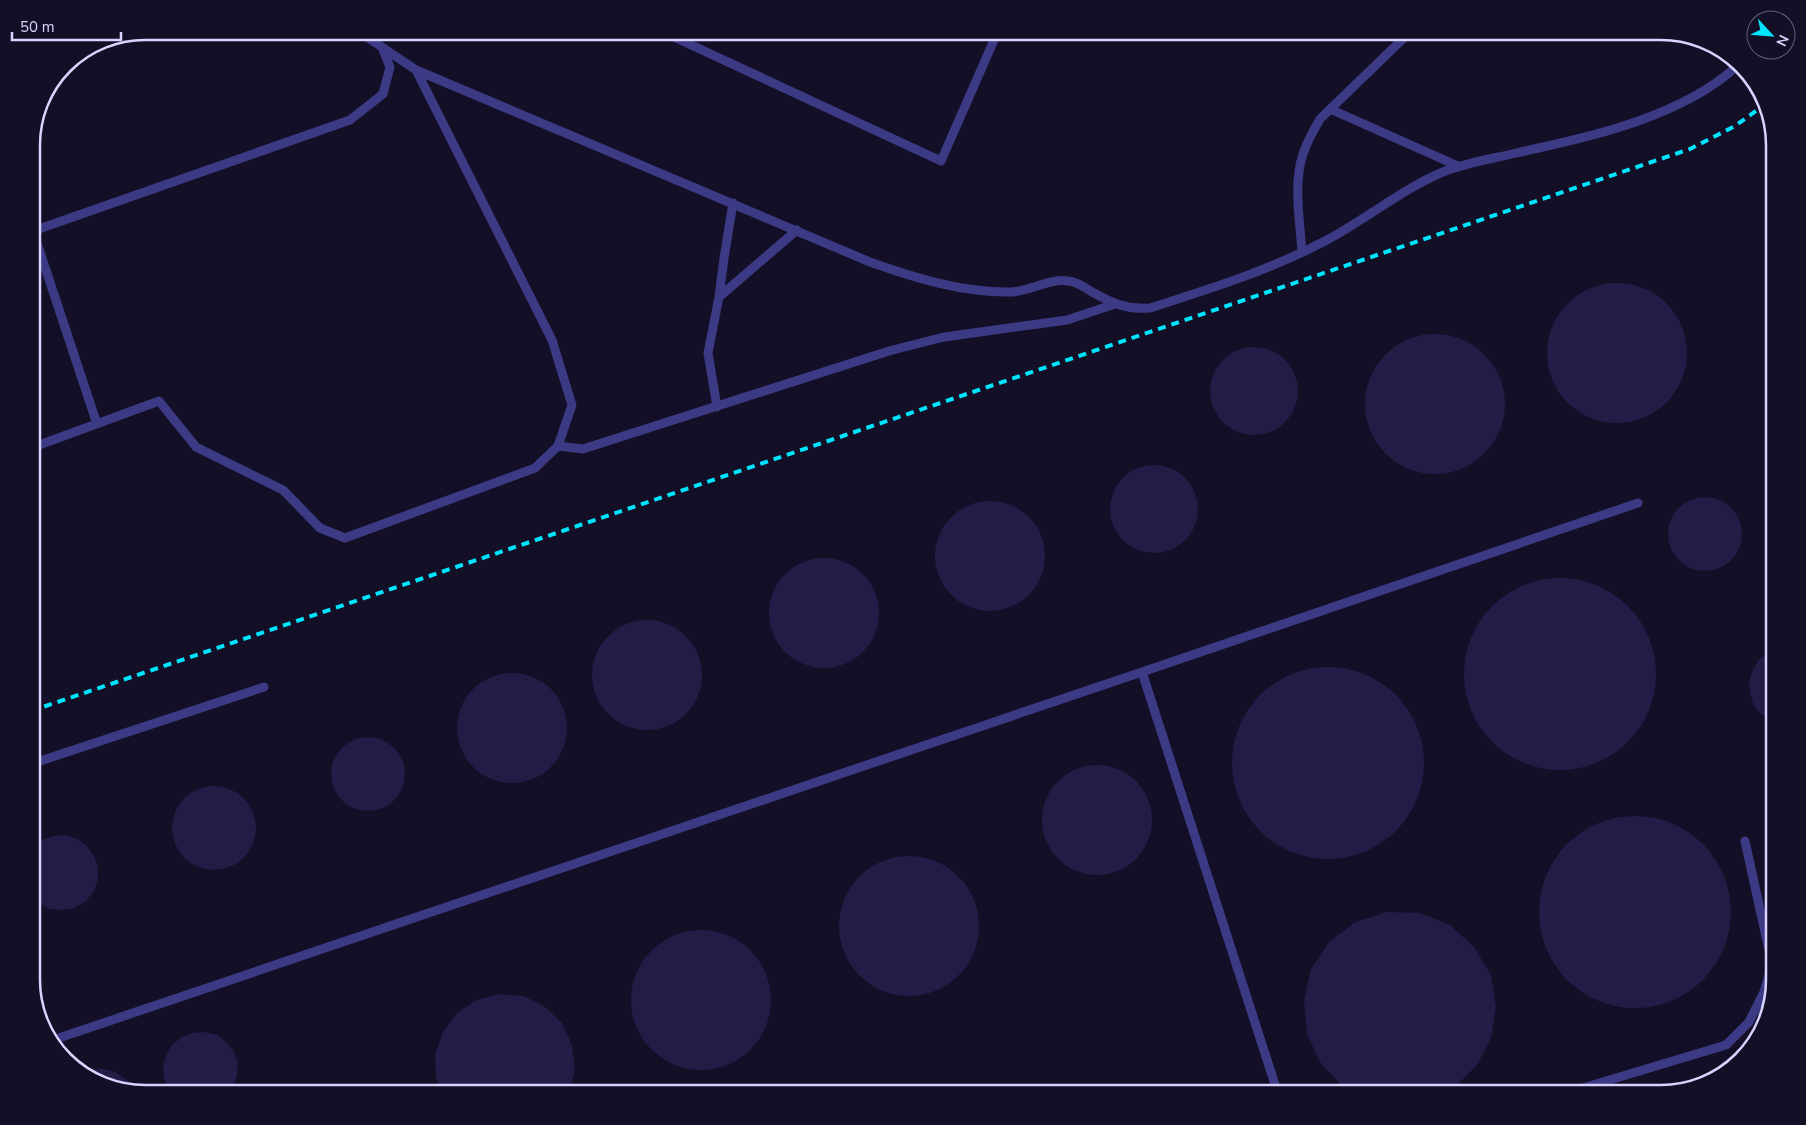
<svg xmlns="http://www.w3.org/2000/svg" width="1806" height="1125" viewBox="0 0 1806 1125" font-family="'Nunito Sans',sans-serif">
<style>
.building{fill:#241b47}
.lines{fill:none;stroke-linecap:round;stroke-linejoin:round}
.lane{stroke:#3d3a85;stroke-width:9}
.rail{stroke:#00e5ff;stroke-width:4;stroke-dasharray:8 6;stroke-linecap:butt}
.rim{fill:none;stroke:#d9d4ff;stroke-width:2.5}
</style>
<rect width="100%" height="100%" fill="#130f26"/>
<!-- building -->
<path class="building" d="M1547 353a70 70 0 1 1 140 0a70 70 0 1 1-140 0Z
M1365 404a70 70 0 1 1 140 0a70 70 0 1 1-140 0Z
M1210 391a44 44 0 1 1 88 0a44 44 0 1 1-88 0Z
M1110 509a44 44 0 1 1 88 0a44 44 0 1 1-88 0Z
M1668 534a37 37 0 1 1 74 0a37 37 0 1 1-74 0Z
M935 556a55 55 0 1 1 110 0a55 55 0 1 1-110 0Z
M769 613a55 55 0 1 1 110 0a55 55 0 1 1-110 0Z
M1464 674a96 96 0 1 1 192 0a96 96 0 1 1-192 0Z
M592 675a55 55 0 1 1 110 0a55 55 0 1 1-110 0Z
M1775 647V723L1760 713 1753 704 1750 692 1749 681 1753 670 1758 661Z
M1232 763a96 96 0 1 1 192 0a96 96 0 1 1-192 0Z
M457 728a55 55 0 1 1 110 0a55 55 0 1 1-110 0Z
M331 774a37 37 0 1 1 74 0a37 37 0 1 1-74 0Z
M1042 820a55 55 0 1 1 110 0a55 55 0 1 1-110 0Z
M172 828a42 42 0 1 1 84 0a42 42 0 1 1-84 0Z
M1539 912a96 96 0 1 1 192 0a96 96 0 1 1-192 0Z
M66 835 77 839 87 846 94 856 98 867V879L94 891 86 901 75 908 62 910 50 909 39 903 31 896V850L42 840 54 836Z
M839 926a70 70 0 1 1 140 0a70 70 0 1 1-140 0Z
M1387 912 1420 913 1450 925 1474 947 1491 975 1496 1007 1491 1038 1477 1065 1455 1087 1441 1094H1358L1340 1084 1320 1062 1307 1034 1304 1001 1311 969 1329 942 1355 922Z
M631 1000a70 70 0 1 1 140 0a70 70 0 1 1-140 0Z
M500 994 524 996 545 1007 562 1023 572 1045 575 1069 569 1094H442L436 1077 435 1055 443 1032 457 1013 477 1000Z
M205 1032 217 1035 227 1043 234 1052 238 1064 237 1076 233 1088 228 1094H172L164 1079 163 1067 166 1055 172 1045 182 1037 193 1033Z
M77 1069H104L115 1072 142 1090 141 1093 82 1075Z"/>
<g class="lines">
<!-- lane -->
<path class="lane" d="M661 31 941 161 998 31
M416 70 870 262C915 278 963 293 1012 292 1030 291 1051 278 1068 281 1078 282 1084 287 1092 292 1112 303 1127 310 1150 308 1209 289 1268 271 1323 242 1364 221 1400 190 1443 172 1467 162 1492 159 1516 153 1589 137 1683 117 1738 65
M1330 109 1458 166
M733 203 724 258 719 297 797 230
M1302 252C1300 222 1293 183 1303 154 1307 142 1313 131 1320 119L1411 31
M717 407 708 353 719 297
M97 424 33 231 350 120 383 94 390 67 382 47
M558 446 583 449 889 351 944 337 1067 320 1115 304
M31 448 159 401 196 447 283 490 320 528 345 538 535 468 558 446 572 405 552 340 416 70 358 31
M1142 672 1278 1094
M31 764 264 687
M50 1041 1142 672 1638 503
M1563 1094 1726 1045 1749 1022 1764 992 1772 964 1745 841"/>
<!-- rail -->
<path class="rail" d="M31 711 1690 149 1735 126 1764 105"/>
</g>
<!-- crop -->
<path d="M0 0H1806V1125H0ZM145 40H1661A105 105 0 0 1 1766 145V980A105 105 0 0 1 1661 1085H145A105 105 0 0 1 40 980V145A105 105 0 0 1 145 40Z" fill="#130f26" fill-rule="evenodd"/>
<path class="rim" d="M145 40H1661A105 105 0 0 1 1766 145V980A105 105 0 0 1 1661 1085H145A105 105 0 0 1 40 980V145A105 105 0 0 1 145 40Z"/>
<!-- north arrow -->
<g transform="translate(1771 35) rotate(116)"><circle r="24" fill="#130f26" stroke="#625e7d"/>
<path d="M0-4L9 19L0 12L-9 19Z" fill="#00e5ff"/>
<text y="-8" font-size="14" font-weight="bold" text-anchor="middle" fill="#d9d4ff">N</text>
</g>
<!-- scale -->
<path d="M12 32v8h109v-8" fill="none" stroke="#d9d4ff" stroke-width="2.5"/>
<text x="20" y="32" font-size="15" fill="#d9d4ff" stroke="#130f26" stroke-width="4" paint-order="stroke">50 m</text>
</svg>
